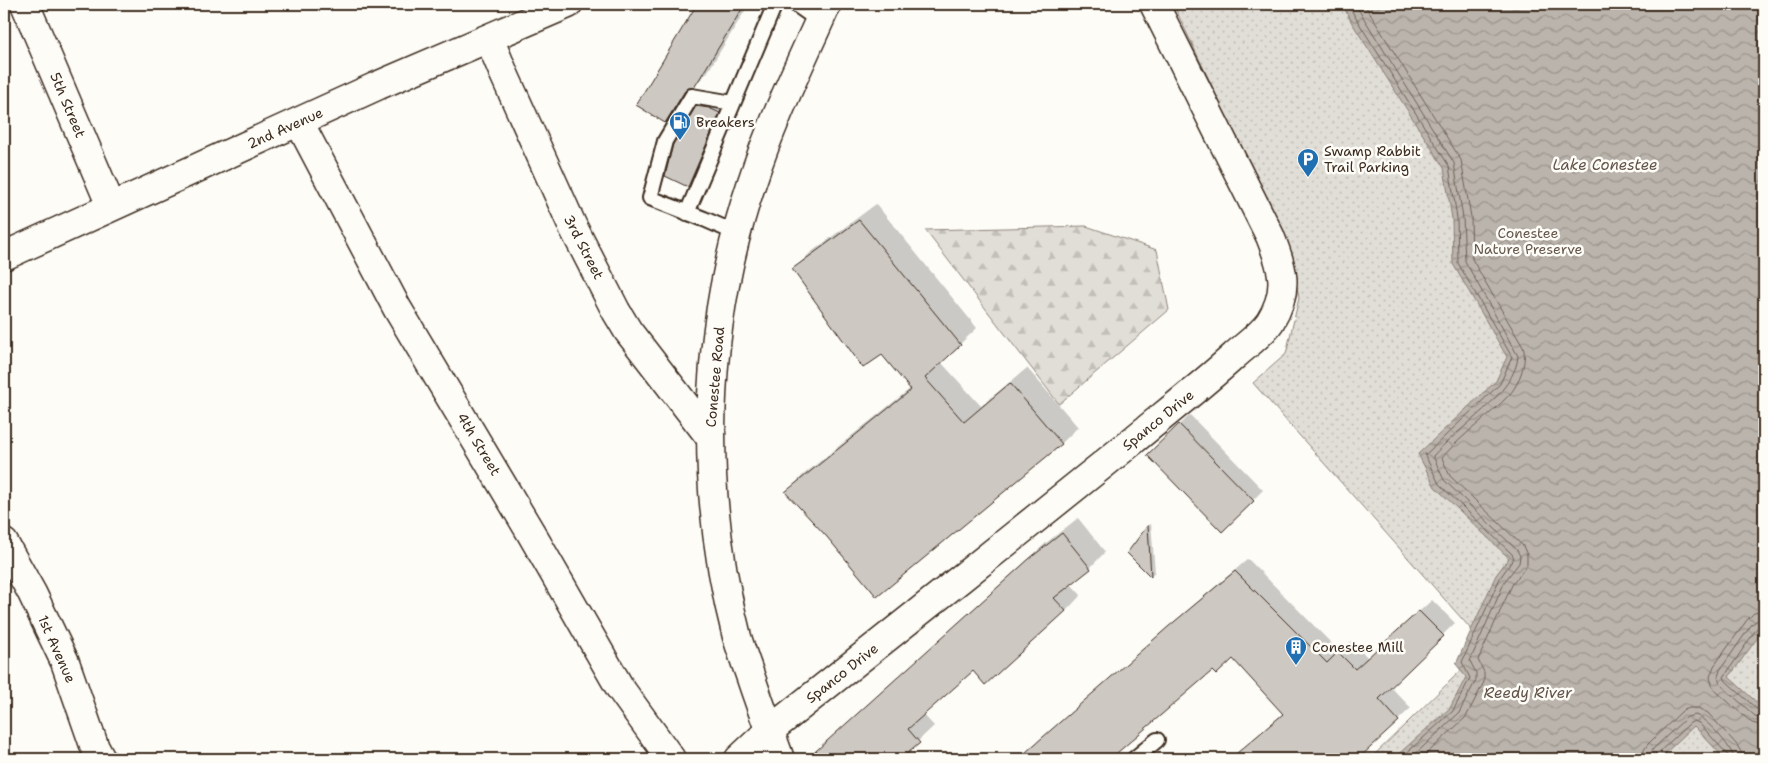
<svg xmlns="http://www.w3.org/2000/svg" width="1768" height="763" viewBox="0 0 1768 763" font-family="'Shantell Sans',sans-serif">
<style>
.grass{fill:url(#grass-dots);stroke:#8e847a}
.forest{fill:url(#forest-firs);stroke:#8e847a}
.water{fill:url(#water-waves);stroke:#887d74}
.shadow{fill:#0003}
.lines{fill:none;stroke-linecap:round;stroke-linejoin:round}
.shore{stroke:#6e6157;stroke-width:1}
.building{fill:#cdc8c2;stroke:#3b2a1e}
.service-casing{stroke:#3b2a1e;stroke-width:18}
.minor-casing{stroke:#3b2a1e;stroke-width:31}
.secondary-casing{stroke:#3b2a1e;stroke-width:31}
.service{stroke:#fdfcf7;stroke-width:14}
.minor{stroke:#fdfcf7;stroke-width:28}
.secondary{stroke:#fdfcf7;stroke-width:28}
.labels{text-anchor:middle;stroke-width:5;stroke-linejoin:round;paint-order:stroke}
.street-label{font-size:14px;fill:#3b2a1e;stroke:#fdfcf7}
.poi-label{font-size:14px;fill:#3b2a1e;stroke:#fdfcf7;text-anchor:start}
.park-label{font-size:14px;fill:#64574c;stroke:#fdfcf7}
.water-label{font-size:15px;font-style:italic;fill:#615349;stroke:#fdfcf7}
</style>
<defs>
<pattern id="grass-dots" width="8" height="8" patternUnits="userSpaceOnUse" patternTransform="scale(1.25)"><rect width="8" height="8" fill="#e1ded7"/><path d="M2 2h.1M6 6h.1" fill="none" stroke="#c2bfb8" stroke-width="1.8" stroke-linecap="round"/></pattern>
<pattern id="forest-firs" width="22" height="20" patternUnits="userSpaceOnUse" patternTransform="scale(1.25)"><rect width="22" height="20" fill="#e1ded7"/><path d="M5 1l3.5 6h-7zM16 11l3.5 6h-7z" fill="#c2bfb8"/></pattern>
<pattern id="water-waves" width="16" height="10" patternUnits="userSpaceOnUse" patternTransform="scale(1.25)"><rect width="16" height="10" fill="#bbb4ad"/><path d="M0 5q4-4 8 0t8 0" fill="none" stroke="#99938c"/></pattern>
</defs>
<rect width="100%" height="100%" fill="#fdfcf7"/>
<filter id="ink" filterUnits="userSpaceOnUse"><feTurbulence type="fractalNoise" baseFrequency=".02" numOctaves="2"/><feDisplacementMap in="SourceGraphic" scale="10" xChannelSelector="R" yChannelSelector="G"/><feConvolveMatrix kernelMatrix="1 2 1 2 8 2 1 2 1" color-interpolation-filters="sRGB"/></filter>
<g filter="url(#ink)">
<!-- grass -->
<path class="grass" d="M1173 4H1764V759H1370L1486 646 1253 383 1286 354 1299 298 1289 248Z"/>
<!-- forest -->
<path class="forest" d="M1086 226 1157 250 1169 310 1059 404 925 230Z"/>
<!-- water -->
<path class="water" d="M1342 4H1764V629L1729 677 1764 709V759H1725L1694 726 1659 759H1393L1450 708 1466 677 1456 664 1496 575 1509 558 1435 487 1418 454 1496 381 1507 357 1453 264 1452 219 1444 168 1352 23Z"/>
<!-- shadow -->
<path class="shadow" d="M698 4H749L707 73 694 86H692L678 109 665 122 637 105Z
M710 94 732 100 701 173 688 185 697 106Z
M876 204 977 328 941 362 981 406 1027 368 1078 427 1062 443 877 595 828 536 787 492 803 475 911 388 882 354 794 269 810 253Z
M1190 415 1263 490 1222 531 1148 455Z
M1078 518 1105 552 1090 568 1070 583 1081 595 1066 611 973 669 923 714 934 726 899 759H821L816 753 1046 543Z
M1151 523 1155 572 1151 575 1129 553Z
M1248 559 1340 652 1352 641 1368 658 1432 600 1455 623 1390 686 1411 708 1356 759H1231L1284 713 1234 658 1212 670 1109 759H1019L1182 615Z"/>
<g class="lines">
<!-- shore -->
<path class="shore" d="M1348 4 1357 20 1449 166 1457 218 1458 263 1512 357 1500 384 1425 455 1439 484 1512 554 1514 558 1500 578 1462 662 1470 678 1453 711 1400 759
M1355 4 1454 163 1463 218 1465 261 1518 356C1516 393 1456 429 1433 456L1444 480 1517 550 1520 556 1519 563 1505 581 1470 661 1476 673V680L1459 713 1410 759
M1364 4 1461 160 1471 217 1472 259 1523 347C1528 360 1519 384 1510 394 1489 417 1462 434 1442 458L1450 476 1523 546 1527 555V565L1512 585 1478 660 1484 672V682L1466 717 1421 759
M1764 611 1754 613 1747 620 1714 666 1710 677 1712 685 1717 692 1752 723 1764 726
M1764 619 1758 620 1752 624 1720 670 1718 677 1721 685 1755 716 1764 719
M1764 625 1757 628 1724 677 1726 681 1759 711 1764 712
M1642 759 1644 750 1648 744 1682 711 1689 708H1698L1708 713 1737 745 1741 752 1742 759
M1649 759 1650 754 1653 749 1687 717 1695 715C1705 717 1734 749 1734 759
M1656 759 1657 754 1690 723 1694 721 1699 723 1727 754 1728 759"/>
</g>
<!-- building -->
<path class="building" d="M697 4H745L694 88H689L685 91 665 123 636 105Z
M696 106 709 108 720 113 688 187 665 176 673 144Z
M859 220 961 345 925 378 964 422 1010 383 1062 444 877 597 827 537 785 492 911 390 882 355 863 368 792 269Z
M1179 424 1254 501 1222 532 1147 455Z
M1148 525 1151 577 1127 553Z
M1062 533 1091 569 1054 598 1066 611 985 685 973 671 908 729 920 743 901 759H807L1029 559Z
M1235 571 1327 663 1338 652 1355 669 1419 611 1444 636 1379 699 1399 721 1358 759H1230L1283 714 1233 659 1216 675 1212 671 1110 759H1018L1168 627Z"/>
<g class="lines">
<!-- service casing -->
<g class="service-casing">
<path id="service" d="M795 4 819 21
M733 103 692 96 665 141 650 198 704 219 736 233
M687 213 775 4
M1134 759 1157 740"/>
</g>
<!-- minor casing -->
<g class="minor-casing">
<path id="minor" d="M25 4 111 206
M489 38 504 74 573 227 616 311 628 331 710 437
M299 122 397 308 531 533 620 688 671 759
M4 256 379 85 568 4
M4 543 32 593 65 662 95 748 101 759
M739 759 769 731C890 635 1010 540 1130 443 1165 414 1201 386 1234 356 1246 345 1261 335 1270 322 1290 290 1283 268 1270 236L1154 4"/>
</g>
<!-- secondary casing -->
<g class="secondary-casing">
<path id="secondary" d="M780 759C770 732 760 705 751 678 746 664 741 650 737 637 698 488 703 327 752 182 772 121 801 62 827 4"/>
</g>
<!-- service -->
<use href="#service" class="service"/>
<!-- minor -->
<use href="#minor" class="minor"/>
<!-- secondary -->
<use href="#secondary" class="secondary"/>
</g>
</g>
<!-- icons -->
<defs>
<g id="fuel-pin" transform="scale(1.125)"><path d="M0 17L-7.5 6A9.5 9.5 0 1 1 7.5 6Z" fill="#1f6fb2" stroke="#fdfcf7"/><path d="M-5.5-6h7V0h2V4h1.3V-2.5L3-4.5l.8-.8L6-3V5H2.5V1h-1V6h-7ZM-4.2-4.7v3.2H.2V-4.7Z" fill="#fff"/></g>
<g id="parking-pin" transform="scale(1.125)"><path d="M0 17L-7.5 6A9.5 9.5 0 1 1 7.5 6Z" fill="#1f6fb2" stroke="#fdfcf7"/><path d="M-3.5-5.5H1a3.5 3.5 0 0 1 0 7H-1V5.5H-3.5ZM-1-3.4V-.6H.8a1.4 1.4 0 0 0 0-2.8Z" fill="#fff"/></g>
<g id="building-pin" transform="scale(1.125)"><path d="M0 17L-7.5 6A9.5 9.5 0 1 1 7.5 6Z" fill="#1f6fb2" stroke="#fdfcf7"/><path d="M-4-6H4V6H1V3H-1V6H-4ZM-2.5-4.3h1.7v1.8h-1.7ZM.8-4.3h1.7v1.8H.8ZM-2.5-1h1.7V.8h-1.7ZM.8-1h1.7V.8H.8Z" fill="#fff"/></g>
</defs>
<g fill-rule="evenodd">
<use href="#fuel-pin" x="680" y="122"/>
<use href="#parking-pin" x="1308" y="159"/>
<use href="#building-pin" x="1296" y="647"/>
</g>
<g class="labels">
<!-- street labels -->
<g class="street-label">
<text transform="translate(68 105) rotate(67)" y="5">5th Street</text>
<text transform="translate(285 128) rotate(-24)" y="5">2nd Avenue</text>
<text transform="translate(584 247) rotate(63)" y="5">3rd Street</text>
<text transform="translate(715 377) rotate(-85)" y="5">Conestee Road</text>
<text transform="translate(1158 420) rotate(-39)" y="5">Spanco Drive</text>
<text transform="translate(479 444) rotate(59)" y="5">4th Street</text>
<text transform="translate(57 649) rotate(66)" y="5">1st Avenue</text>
<text transform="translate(842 673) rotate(-38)" y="5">Spanco Drive</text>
</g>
<!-- poi labels -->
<g class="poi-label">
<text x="696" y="127">Breakers</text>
<text x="1324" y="156">Swamp Rabbit<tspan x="1324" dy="16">Trail Parking</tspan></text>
<text x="1312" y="652">Conestee Mill</text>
</g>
<!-- park labels -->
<g class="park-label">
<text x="1528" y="238">Conestee<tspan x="1528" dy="16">Nature Preserve</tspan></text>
</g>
<!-- water labels -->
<g class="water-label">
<text x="1605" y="170">Lake Conestee</text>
<text x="1528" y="698">Reedy River</text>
</g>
</g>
<!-- margin -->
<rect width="1768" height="763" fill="none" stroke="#fdfcf7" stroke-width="20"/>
<rect x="10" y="10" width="1748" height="743" fill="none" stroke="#3b2a1e" stroke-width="2" filter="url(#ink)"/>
</svg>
